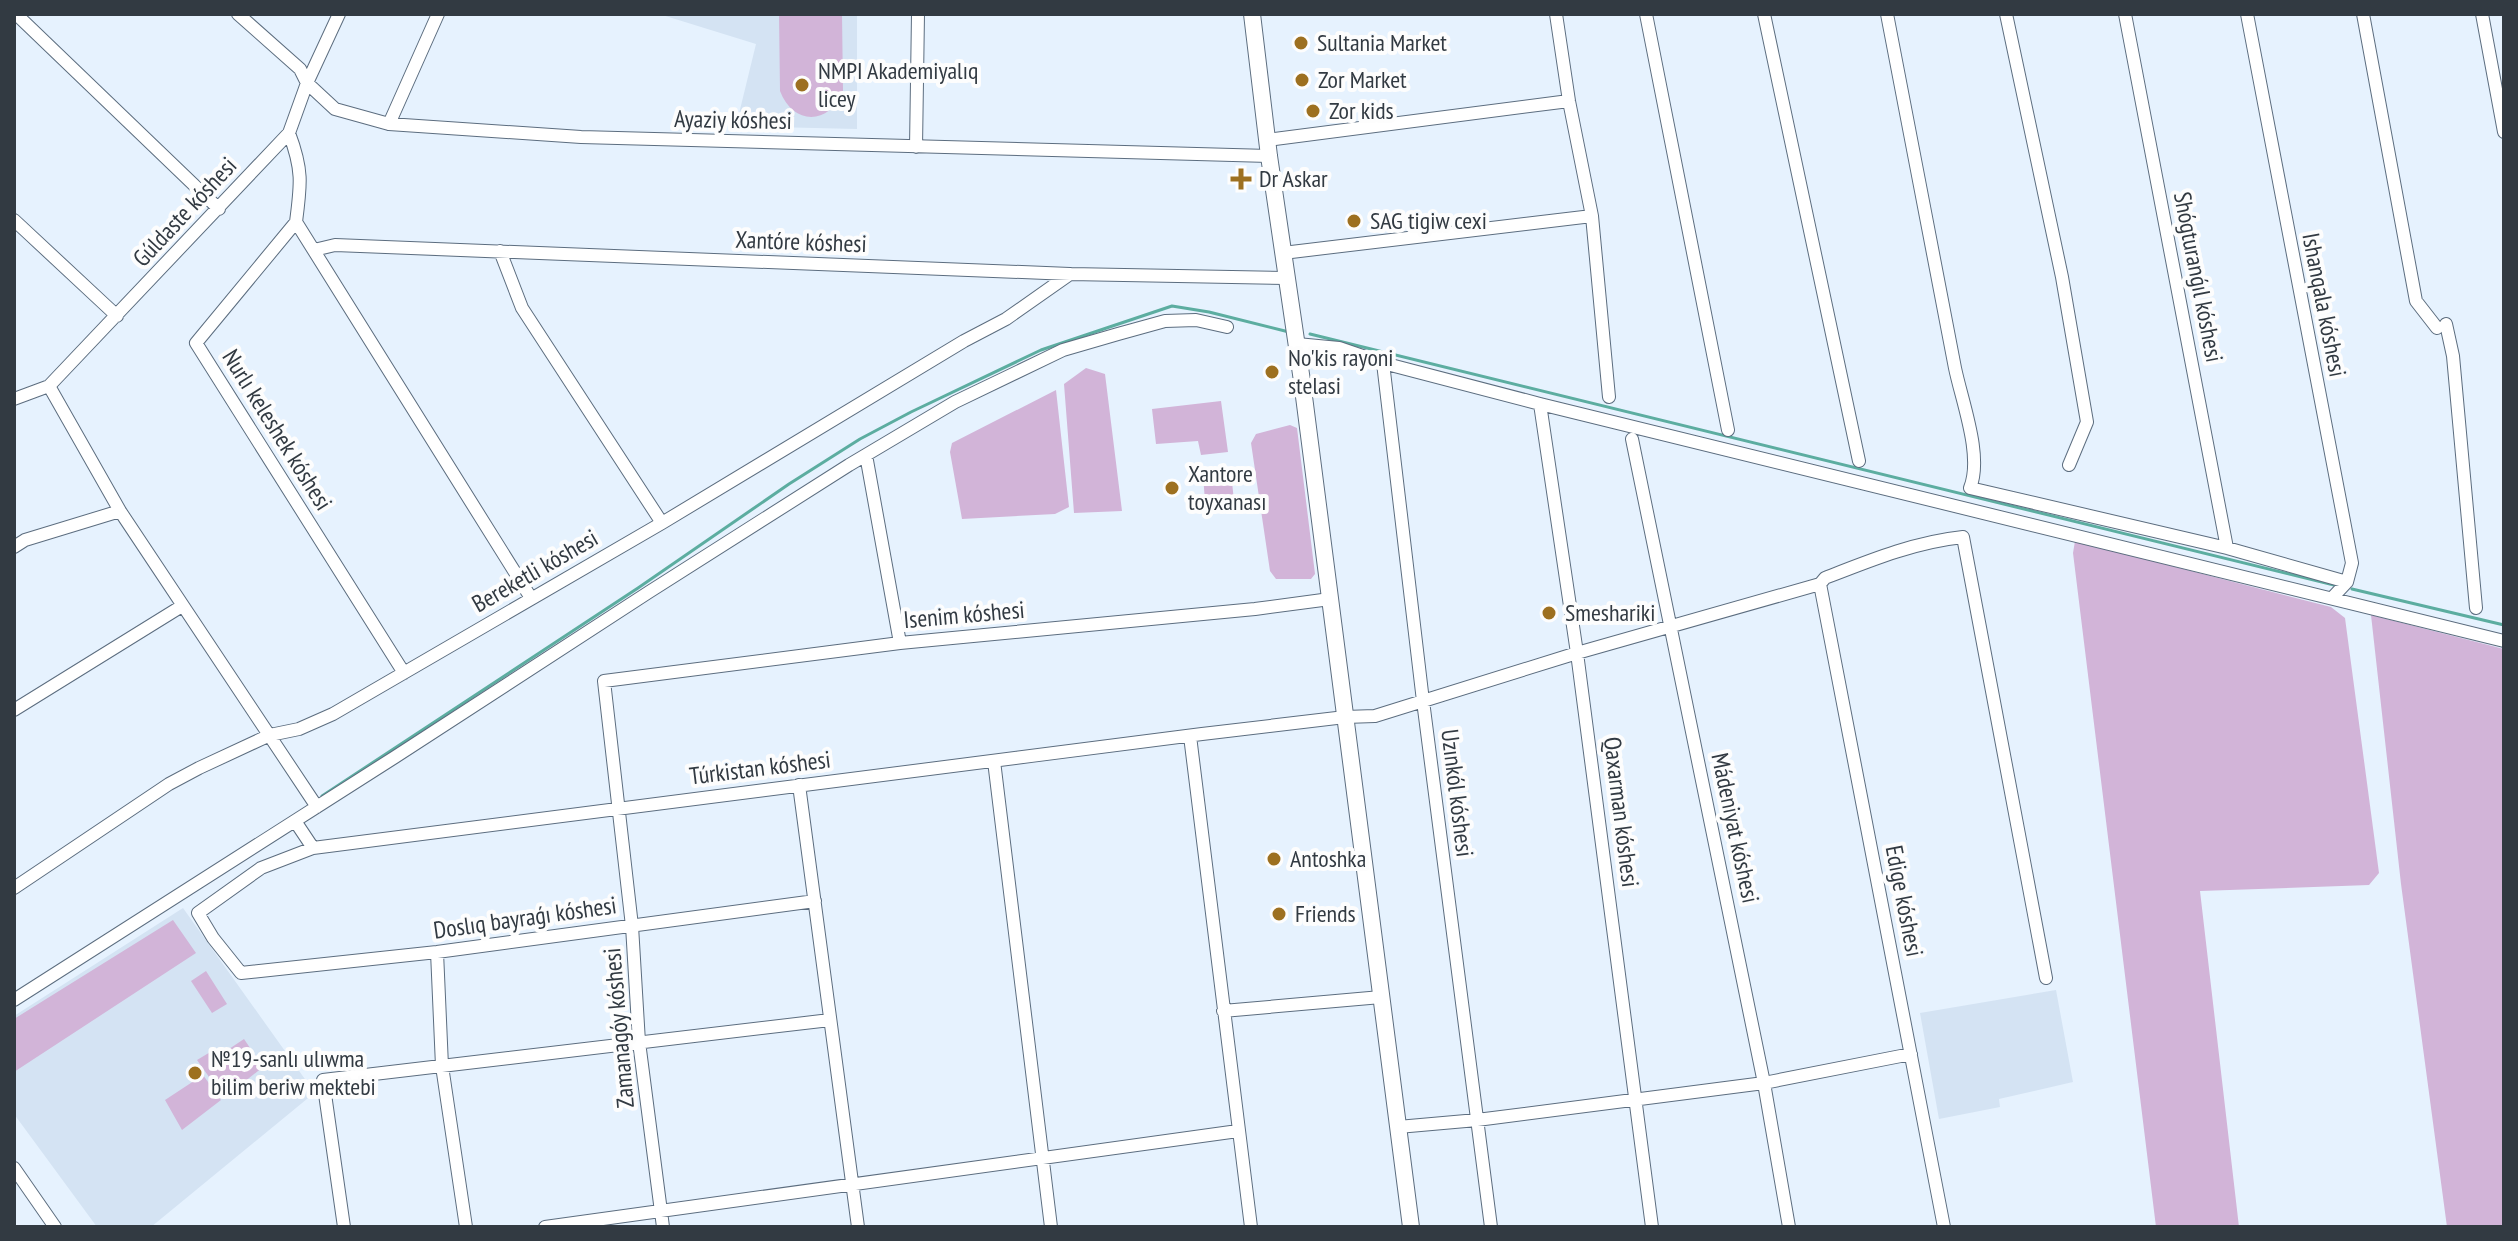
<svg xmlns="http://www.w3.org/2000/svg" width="2518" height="1241" viewBox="0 0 2518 1241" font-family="'PT Sans Narrow',sans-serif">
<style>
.built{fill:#d4e3f3}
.green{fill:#d2b4d8}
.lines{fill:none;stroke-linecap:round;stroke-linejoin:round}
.stream{stroke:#5cada0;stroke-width:3}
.street-casing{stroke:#5c6d7f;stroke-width:14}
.secondary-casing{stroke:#5c6d7f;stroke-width:18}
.street{stroke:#fff;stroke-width:12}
.secondary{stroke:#fff;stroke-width:16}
.poi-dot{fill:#9d7020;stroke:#fdfdfd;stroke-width:3}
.labels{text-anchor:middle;stroke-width:8;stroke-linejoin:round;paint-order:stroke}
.poi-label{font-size:24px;fill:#323a42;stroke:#fdfdfd;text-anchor:start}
.street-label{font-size:24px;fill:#323a42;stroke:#fdfdfd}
</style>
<rect width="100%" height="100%" fill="#e6f2fe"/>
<!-- built -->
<path class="built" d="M659 14H857V129L736 126 756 44Z
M183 908 312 1089 313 1094 151 1227H97L14 1114V1016Z
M2056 990 2073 1082 1999 1099 2000 1107 1939 1119 1920 1013Z"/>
<!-- green -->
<path class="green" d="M779 14H842L843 91C830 125 793 126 780 91Z
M1086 368 1105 374 1122 511 1074 513 1064 384Z
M1056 390 1069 507 1055 514 962 519 950 452 952 443Z
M1221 401 1228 452 1201 455 1198 441 1156 444 1152 409Z
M1290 425 1297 428 1315 574 1311 579H1276L1270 571 1251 443 1256 434Z
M1231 472 1235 511 1206 514 1203 475Z
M2075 541 2331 607 2345 618 2379 873 2369 885 2200 891 2239 1227H2156L2073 553Z
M2371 615 2504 649V1227H2447L2401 884Z
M173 920 196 953 14 1072V1019Z
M206 971 227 1004 212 1013 191 981Z
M244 1039 263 1067 224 1098 197 1060 212 1051 217 1057Z
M203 1075 221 1100 182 1130 165 1100Z"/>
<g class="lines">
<!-- stream -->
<path class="stream" d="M1310 334 2334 585
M2352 589 2504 625
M322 796 638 588 789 484 860 439 911 412 1041 350 1172 306 1209 312 1289 332"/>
<!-- street casing -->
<g class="street-casing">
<path id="street" d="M16 14 219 209
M238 14 300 69 307 83 335 109 389 124 581 137 1269 156
M1556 14 1569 101 1592 216 1609 397
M1646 14 1728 430
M1764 14 1859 461
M1887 14C1910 132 1932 250 1955 368 1962 402 1983 456 1970 488L2227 548 2347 582
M2006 14 2062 277 2087 422 2069 465
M2125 14 2227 548
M2247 14 2352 563 2347 582 2332 598
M2363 14 2416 301 2437 328
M2482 14 2504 132
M389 124 438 14
M289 133C303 170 301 184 296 222
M1267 140 1569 101
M916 147 918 14
M14 220 117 316
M296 222 196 343 404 673
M296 222 531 598
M314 250 335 245 1070 274 1287 278
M500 251 522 308 662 523
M1283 253 1592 216
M2446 324 2453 356 2476 608
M1297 344 1339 348 1383 363 1540 404 2504 641
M1383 363 1423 701 1491 1227
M49 386 120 511 317 807
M14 399 49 386 289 133 307 83 339 14
M1540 404 1577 653 1652 1227
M1632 439 1764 1083 1789 1227
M866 455 900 643
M14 547 25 540 120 511
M1820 584 1944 1227
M14 710 182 606
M1190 736 1251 1227
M994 761 1051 1227
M799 785 858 1227
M295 821 313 848
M14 888 169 784 199 768 270 735 299 729 333 714 662 523 964 341 1006 319 1070 274
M815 901 437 952 241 973 213 938 198 913 261 868 313 848 1202 734 1345 717 1375 716 1577 653 1820 584 1825 578C1871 560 1915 542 1963 537L2046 978
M437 952 442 1066 466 1227
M14 1000 395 757 649 592 849 465 955 402 1063 350 1118 334 1165 321 1196 320 1227 327
M1223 1011 1381 997
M1398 1127 1477 1120 1764 1083 1911 1054
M14 1168 55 1227
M344 1227 323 1080 830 1020
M545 1227 1238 1131
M663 1227 639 1042 632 926 604 681 900 643 1255 609 1330 599"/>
</g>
<!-- secondary casing -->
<g class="secondary-casing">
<path id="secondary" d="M1252 14 1269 156 1302 381 1411 1227"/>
</g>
<!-- street -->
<use href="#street" class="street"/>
<!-- secondary -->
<use href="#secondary" class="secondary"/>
</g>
<!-- markers -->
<g class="poi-dot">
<circle cx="1301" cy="43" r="8"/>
<circle cx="1302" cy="80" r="8"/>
<circle cx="802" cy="85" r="8"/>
<circle cx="1313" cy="111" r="8"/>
<path d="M1237 167h8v8h8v8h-8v8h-8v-8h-8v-8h8z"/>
<circle cx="1354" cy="221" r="8"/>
<circle cx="1272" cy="372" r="8"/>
<circle cx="1172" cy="488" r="8"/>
<circle cx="1549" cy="613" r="8"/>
<circle cx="1274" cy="859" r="8"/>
<circle cx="1279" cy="914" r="8"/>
<circle cx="195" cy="1073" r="8"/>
</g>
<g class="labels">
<!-- poi labels -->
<g class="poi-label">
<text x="1317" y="51">Sultania Market</text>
<text x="818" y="79">NMPI Akademiyalıq<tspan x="818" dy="28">licey</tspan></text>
<text x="1318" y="88">Zor Market</text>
<text x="1329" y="119">Zor kids</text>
<text x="1259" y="187">Dr Askar</text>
<text x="1370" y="229">SAG tigiw cexi</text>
<text x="1288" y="366">No'kis rayoni<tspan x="1288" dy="28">stelasi</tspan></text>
<text x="1188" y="482">Xantore<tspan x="1188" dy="28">toyxanası</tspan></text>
<text x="1565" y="621">Smeshariki</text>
<text x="1290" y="867">Antoshka</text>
<text x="1295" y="922">Friends</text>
<text x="211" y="1067">№19-sanlı ulıwma<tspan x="211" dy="28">bilim beriw mektebi</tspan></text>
</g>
<!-- street labels -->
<g class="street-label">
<text transform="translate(733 120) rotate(1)" y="8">Ayaziy kóshesi</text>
<text transform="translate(185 212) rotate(-47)" y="8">Gúldaste kóshesi</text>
<text transform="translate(801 242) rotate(2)" y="8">Xantóre kóshesi</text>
<text transform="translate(2198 277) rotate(79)" y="8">Shógturanǵıl kóshesi</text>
<text transform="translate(2324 305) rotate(79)" y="8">Ishanqala kóshesi</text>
<text transform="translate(277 430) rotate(58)" y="8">Nurlı keleshek kóshesi</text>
<text transform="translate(535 571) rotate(-30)" y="8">Bereketli kóshesi</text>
<text transform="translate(964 615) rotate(-5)" y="8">Isenim kóshesi</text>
<text transform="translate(760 768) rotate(-7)" y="8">Túrkistan kóshesi</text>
<text transform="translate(1457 793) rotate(83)" y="8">Uzınkól kóshesi</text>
<text transform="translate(1621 812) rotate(83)" y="8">Qaxarman kóshesi</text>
<text transform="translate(1735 828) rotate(78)" y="8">Mádeniyat kóshesi</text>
<text transform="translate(1904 901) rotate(79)" y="8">Edige kóshesi</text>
<text transform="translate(525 918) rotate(-8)" y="8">Doslıq bayraǵı kóshesi</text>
<text transform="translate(619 1028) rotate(-95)" y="8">Zamanagóy kóshesi</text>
</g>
</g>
<!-- border -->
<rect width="2518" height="1241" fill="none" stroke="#323a42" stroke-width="32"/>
</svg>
